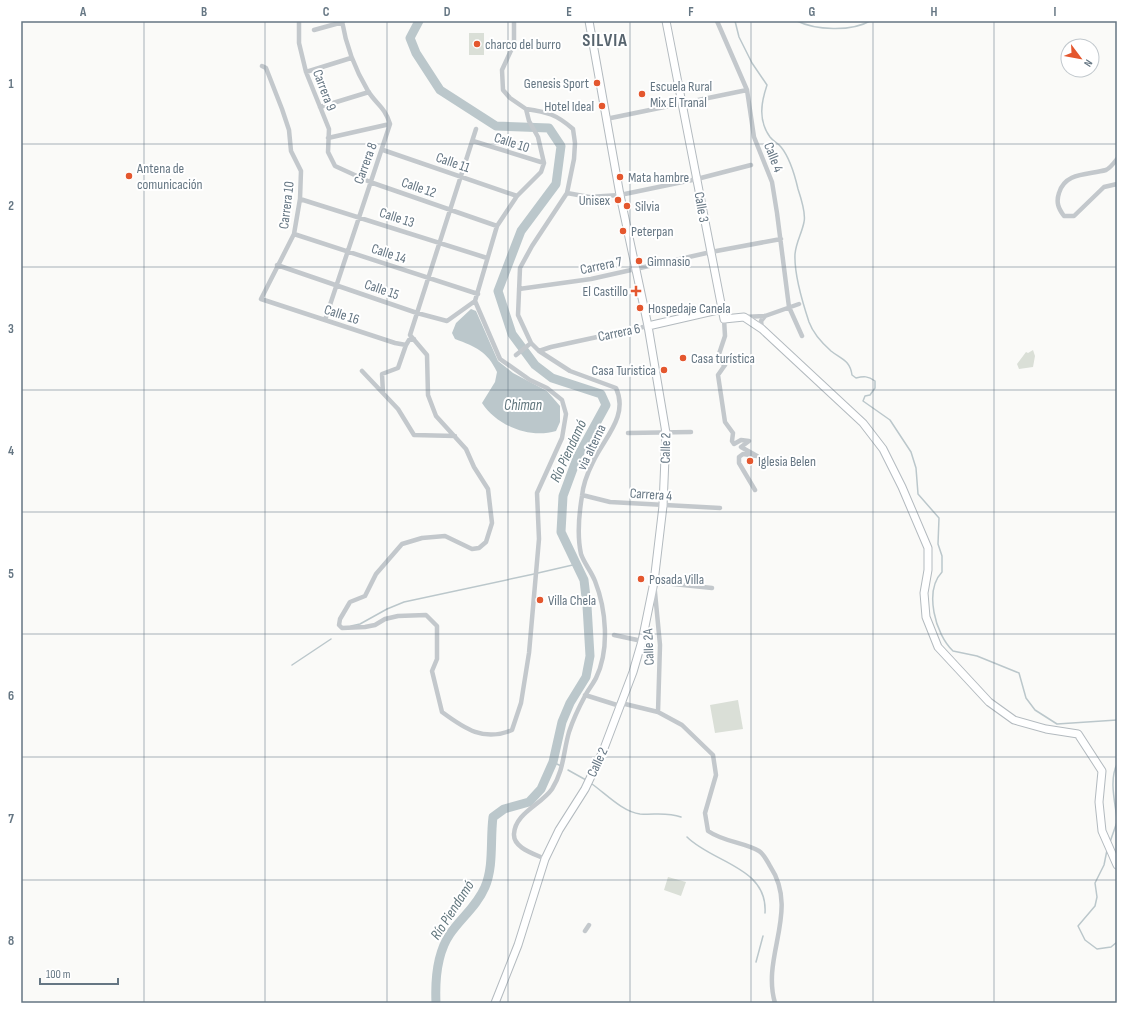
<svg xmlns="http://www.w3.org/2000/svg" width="1138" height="1024" viewBox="0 0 1138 1024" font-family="'Sofia Sans Condensed',sans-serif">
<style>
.green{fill:#dadfd7}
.water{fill:#bbc7cb}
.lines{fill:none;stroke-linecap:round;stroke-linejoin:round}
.stream{stroke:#bbc7cb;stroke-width:1.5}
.river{stroke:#bbc7cb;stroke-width:9}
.secondary-casing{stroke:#b3babf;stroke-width:9}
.street{stroke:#c3c8cc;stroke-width:4.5}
.secondary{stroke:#fff;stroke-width:7}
.grid{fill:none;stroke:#657683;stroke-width:1;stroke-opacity:0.55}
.poi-dot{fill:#e4572e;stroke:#fff;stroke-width:1.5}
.labels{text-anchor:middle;stroke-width:4;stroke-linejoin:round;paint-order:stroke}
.poi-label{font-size:14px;fill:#657683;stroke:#fff;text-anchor:start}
.street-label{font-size:14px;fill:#657683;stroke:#fff}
.water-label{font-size:15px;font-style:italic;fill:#60757c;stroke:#fff}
.district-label{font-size:18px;font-weight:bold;letter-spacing:1px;fill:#57646e;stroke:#fff}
.neatline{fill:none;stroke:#657683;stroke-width:1.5}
.grid-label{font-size:13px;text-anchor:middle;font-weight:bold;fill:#657683}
</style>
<rect width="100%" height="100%" fill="#fafaf8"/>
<!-- green -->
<path class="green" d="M469 33H484V55H469Z
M1033 350 1035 356 1033 367 1019 369 1017 364 1026 352 1028 353Z
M738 700 743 729 715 733 710 705Z
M668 877 686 882 681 896 664 890Z"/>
<!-- water -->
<path class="water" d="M471 309 476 311 498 361 513 373 547 391 560 406V422L556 431C530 439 497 426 482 403L495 382 497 372C487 351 476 347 455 339L452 333 456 323Z"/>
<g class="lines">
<!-- stream -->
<path class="stream" d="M735 21 739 37 752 63 767 85C761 103 758 120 770 137 773 141 778 143 781 147 790 158 795 176 798 189 801 198 806 214 804 222 802 233 796 242 795 254 794 273 803 304 809 322 813 333 822 343 831 351 841 359 850 360 852 375L856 378C864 376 868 376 875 381V388L870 395 865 396 863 401 890 420 911 452 916 468 918 494 939 518 938 544 942 556V572C924 591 935 634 953 651L977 656 1019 673 1026 698 1035 710 1057 724 1117 720
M797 21C815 30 851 32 870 21
M538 573 577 564
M351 626 360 624 387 609 404 602 534 574
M292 665 331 639
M553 762 561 766
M1117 764C1109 780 1115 802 1117 819
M568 770 586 780
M592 784C606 794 623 812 640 814 655 815 667 812 681 817
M687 837C713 863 768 867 765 913
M1110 842 1117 822
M1107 850 1104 865 1095 883 1097 897 1095 906 1078 926 1085 940 1097 949 1111 947 1117 942
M756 962 763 936"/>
<!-- river -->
<path class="river" d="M419 21 410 38 416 53 440 90 496 126 549 128 561 146 556 184 521 231 498 291 512 334 535 365 552 378 601 394 606 405 577 458 563 496 561 532 584 580 587 606 590 656 586 677 570 703 562 722 553 762 541 789 529 802 504 809 493 817C490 840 494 866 485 887 477 906 461 918 450 934 437 953 435 981 436 1003"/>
<!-- secondary casing -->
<g class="secondary-casing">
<path id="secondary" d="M666 21 724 319 744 317 762 329 863 423 883 449 902 487 928 548V570L924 593 926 617 938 647 989 702 1014 720 1046 729 1078 734 1102 771 1099 802 1102 831 1117 865
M648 326 722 309
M495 1003 518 945 545 859 559 830 585 789 603 751 633 672 642 641 654 582 663 506 666 433 648 326 620 195 589 21"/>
</g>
<!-- street -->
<path class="street" d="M299 21V43L306 72 329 129 328 152 335 166 370 182 497 226
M717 21 747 90 754 137 772 182 777 213 789 307 802 336
M314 30 343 22
M262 66 266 68 282 109 289 130 291 151 301 171 300 199 294 234 261 299 395 343 406 345 409 340 414 339
M306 72 351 58
M320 107 369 92
M526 109C547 112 556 114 573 129L575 143 574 159 567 193 532 246 520 268 518 315 531 343 539 351 570 371 616 388C629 416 604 438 593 462 588 472 583 485 582 496 579 514 577 536 581 554 584 563 591 571 595 581 606 609 610 649 596 678 593 684 588 690 585 696 579 707 573 720 569 732 563 753 564 770 552 789 541 805 515 813 514 834 513 848 535 854 545 859
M606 119 747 90
M328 138 390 124
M473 141 544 163
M383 150 517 196
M1117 159C1114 163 1110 168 1106 170 1088 175 1065 172 1059 193 1056 202 1058 208 1064 216H1074L1104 187 1117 184
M567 193 589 197 620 195 697 179 751 165
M300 199 487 258
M294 234 478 294
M277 265 417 313 447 321 475 301
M519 289 591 279 711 252 781 239
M475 301 500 359 530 380 547 388 562 400 566 414 562 438 537 493 539 539 529 653 521 703 512 730C484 742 465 729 442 712L432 671 437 659V626L426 615 398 616 385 619 375 625 365 627 342 628 339 625 340 619 350 602 365 596 376 574 402 544 422 538 445 536 472 549 479 548 486 542 492 523 488 489 474 467 466 449 436 416 428 395 427 355 410 335 476 129
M475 301 497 226 517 196 541 172 544 163 538 137 529 121 526 109 510 98 503 90 502 70 514 44V21
M744 317 765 316 799 304
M724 319 725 336 717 360 725 365 718 375 725 422 733 433 732 441 734 444 741 440 749 441 741 447 757 456 743 454 739 457V463L755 490
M325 320 390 124C385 107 376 104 368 91 355 69 346 46 342 21
M762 329 761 321 765 316
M539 351 551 347 648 326
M516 355 531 343
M362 371 398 409 414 435 455 436
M383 393 382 374 398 368 406 345
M628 433 691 432
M582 495 610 502 720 508
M614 635 642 641
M585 695 620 706
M621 703 658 712 682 725 713 755 716 775 705 813 708 831C724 842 743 842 759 851 764 854 767 861 770 866 800 911 761 956 775 1003
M658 712 660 645 654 582 712 588
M585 931 589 925"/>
<!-- secondary -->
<use href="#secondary" class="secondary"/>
</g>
<!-- grid -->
<path class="grid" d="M144 21V1003M265 21V1003M387 21V1003M508 21V1003M630 21V1003M751 21V1003M873 21V1003M994 21V1003M21 144H1117M21 267H1117M21 390H1117M21 512H1117M21 634H1117M21 757H1117M21 880H1117"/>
<!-- markers -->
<g class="poi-dot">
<circle cx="477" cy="44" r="4"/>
<circle cx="597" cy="83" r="4"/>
<circle cx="642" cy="94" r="4"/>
<circle cx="602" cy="106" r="4"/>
<circle cx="129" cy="176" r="4"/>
<circle cx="620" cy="177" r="4"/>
<circle cx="618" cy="200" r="4"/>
<circle cx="627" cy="206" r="4"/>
<circle cx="623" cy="231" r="4"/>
<circle cx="639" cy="261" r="4"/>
<path d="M634 285h4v4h4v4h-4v4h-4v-4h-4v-4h4z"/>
<circle cx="640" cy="308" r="4"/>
<circle cx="683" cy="358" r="4"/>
<circle cx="664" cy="370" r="4"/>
<circle cx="750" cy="461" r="4"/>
<circle cx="641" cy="579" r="4"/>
<circle cx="540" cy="600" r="4"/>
</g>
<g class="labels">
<!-- poi labels -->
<g class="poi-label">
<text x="485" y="49">charco del burro</text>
<text x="589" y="88" text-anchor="end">Genesis Sport</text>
<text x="650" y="91">Escuela Rural<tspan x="650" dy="16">Mix El Tranal</tspan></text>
<text x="594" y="111" text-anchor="end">Hotel Ideal</text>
<text x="137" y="173">Antena de<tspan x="137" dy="16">comunicación</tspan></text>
<text x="628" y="182">Mata hambre</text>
<text x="610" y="205" text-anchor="end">Unisex</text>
<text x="635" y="211">Silvia</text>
<text x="631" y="236">Peterpan</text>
<text x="647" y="266">Gimnasio</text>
<text x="628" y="296" text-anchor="end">El Castillo</text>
<text x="648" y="313">Hospedaje Canela</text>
<text x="691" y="363">Casa turística</text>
<text x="656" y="375" text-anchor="end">Casa Turistica</text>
<text x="758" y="466">Iglesia Belen</text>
<text x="649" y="584">Posada Villa</text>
<text x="548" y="605">Villa Chela</text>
</g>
<!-- street labels -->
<g class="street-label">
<text transform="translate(325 90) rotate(69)" y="5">Carrera 9</text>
<text transform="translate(512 142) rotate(18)" y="5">Calle 10</text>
<text transform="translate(774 157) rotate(69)" y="5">Calle 4</text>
<text transform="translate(453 162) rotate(19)" y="5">Calle 11</text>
<text transform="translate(365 163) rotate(-70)" y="5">Carrera 8</text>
<text transform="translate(419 187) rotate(19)" y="5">Calle 12</text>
<text transform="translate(286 205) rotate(-83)" y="5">Carrera 10</text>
<text transform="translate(702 207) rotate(80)" y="5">Calle 3</text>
<text transform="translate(397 217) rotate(18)" y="5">Calle 13</text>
<text transform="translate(389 253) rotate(18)" y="5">Calle 14</text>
<text transform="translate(601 265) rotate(-12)" y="5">Carrera 7</text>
<text transform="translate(382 289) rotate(19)" y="5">Calle 15</text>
<text transform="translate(342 314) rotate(18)" y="5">Calle 16</text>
<text transform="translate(619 332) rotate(-12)" y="5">Carrera 6</text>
<text transform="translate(591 447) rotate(-64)" y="5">via alterna</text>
<text transform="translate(665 448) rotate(-89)" y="5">Calle 2</text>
<text transform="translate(651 494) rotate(4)" y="5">Carrera 4</text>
<text transform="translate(648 647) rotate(-92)" y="5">Calle 2A</text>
<text transform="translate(597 762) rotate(-65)" y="5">Calle 2</text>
</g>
<!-- water labels -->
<g class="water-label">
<text x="523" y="410">Chiman</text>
<text transform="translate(568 451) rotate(-65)" y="5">Río Piendamó</text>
<text transform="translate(452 910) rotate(-57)" y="5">Río Piendamó</text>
</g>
<!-- district labels -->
<g class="district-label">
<text x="605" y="46">SILVIA</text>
</g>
</g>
<!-- border -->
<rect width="1138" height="1024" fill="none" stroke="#ffffff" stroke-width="44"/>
<!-- north arrow -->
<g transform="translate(1080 58) rotate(122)"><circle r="19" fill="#ffffff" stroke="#c1c8cd"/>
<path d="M0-3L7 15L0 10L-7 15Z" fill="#e4572e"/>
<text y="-6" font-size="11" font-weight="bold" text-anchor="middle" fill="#657683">N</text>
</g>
<!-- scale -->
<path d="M40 978v6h78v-6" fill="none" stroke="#657683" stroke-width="2"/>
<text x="46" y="978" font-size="12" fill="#657683" stroke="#ffffff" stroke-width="3" paint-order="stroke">100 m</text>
<rect x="22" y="22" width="1094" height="980" class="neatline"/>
<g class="grid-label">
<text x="83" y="16">A</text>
<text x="204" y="16">B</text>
<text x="326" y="16">C</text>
<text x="447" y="16">D</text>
<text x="569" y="16">E</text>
<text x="691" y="16">F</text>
<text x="812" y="16">G</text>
<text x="934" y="16">H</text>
<text x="1055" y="16">I</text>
<text x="11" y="88">1</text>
<text x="11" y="210">2</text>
<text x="11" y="333">3</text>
<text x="11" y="455">4</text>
<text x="11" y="578">5</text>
<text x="11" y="700">6</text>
<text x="11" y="823">7</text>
<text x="11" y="945">8</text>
</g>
</svg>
